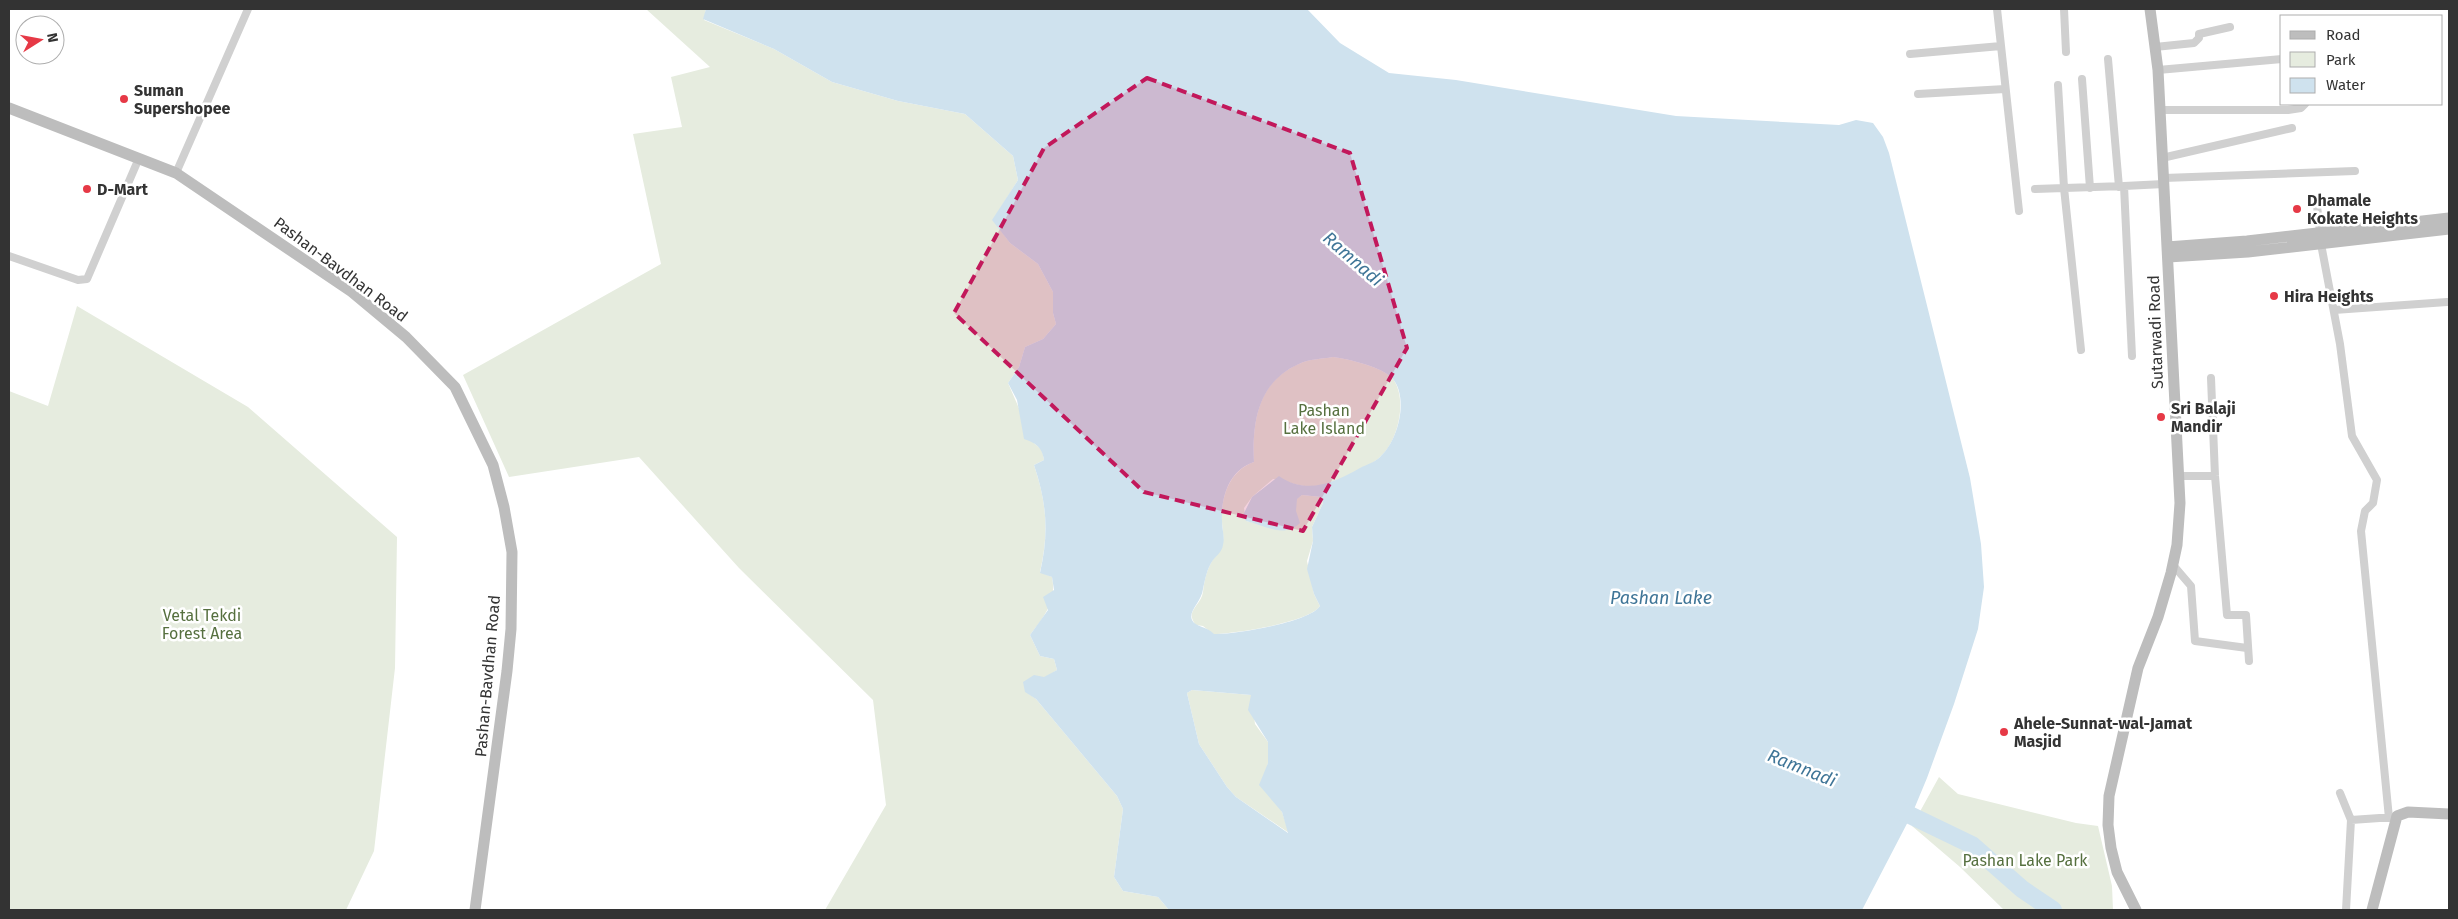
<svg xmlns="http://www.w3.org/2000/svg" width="2458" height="919" viewBox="0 0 2458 919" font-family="'Fira Sans',sans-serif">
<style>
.green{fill:#e6ecdf}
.water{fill:#cfe2ee;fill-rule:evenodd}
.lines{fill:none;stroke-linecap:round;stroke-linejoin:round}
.river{stroke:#cfe2ee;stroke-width:18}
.street{stroke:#d0d0d0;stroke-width:8}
.secondary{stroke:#bdbdbd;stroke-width:11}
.marked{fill:#c2185b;fill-opacity:0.2;stroke:#c2185b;stroke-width:4;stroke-dasharray:10 6;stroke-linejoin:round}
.poi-dot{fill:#e63946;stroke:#fff;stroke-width:2}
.labels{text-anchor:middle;stroke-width:5;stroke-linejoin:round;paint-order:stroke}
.poi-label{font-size:16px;font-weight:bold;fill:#333;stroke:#fff;text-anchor:start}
.street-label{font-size:16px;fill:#333;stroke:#fff}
.park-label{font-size:16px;fill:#56703f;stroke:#fff}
.water-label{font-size:18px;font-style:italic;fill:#3f7597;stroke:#fff}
</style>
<rect width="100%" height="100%" fill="#fff"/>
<!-- green -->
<path class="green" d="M646 9H706L704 20 774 49 832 82 898 101 965 114 1013 156 1018 180 993 220 1010 243 1038 264 1053 292V313L1056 324 1043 339 1025 347 1019 367 1008 383 1034 443 1042 450 1044 460 1034 465C1047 504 1049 533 1040 572L1052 577C1057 601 1044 617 1030 635L1040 656 1054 659 1057 670 1025 691 1036 699 1117 796 1123 809 1114 877 1123 891 1158 897 1169 910H825L886 805 873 700 739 568 639 457 509 477 463 375 661 264 633 134 682 127 671 77 710 67Z
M77 306 248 407 397 537 395 668 374 851 346 910H9V391L48 406Z
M1333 357C1348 359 1383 367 1393 379 1408 399 1398 442 1380 457 1366 470 1336 483 1317 486 1302 489 1288 480 1273 479L1252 497 1244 508 1246 521 1265 525 1296 511V499L1302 495 1321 497 1323 503 1312 527 1313 541 1307 561 1314 594 1320 606C1310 622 1234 634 1213 634L1203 626 1196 625C1184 611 1201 606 1203 592 1204 583 1206 572 1211 563 1215 554 1222 551 1223 540 1224 534 1222 527 1222 521 1221 497 1229 471 1254 462 1252 422 1258 381 1299 364 1309 359 1322 359 1333 357Z
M1192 690 1251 695 1255 724 1268 742V763L1265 776 1282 812 1289 833 1236 797 1227 787 1199 744 1187 693Z
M1939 777 1958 794 2076 823 2098 826 2112 886 2113 910H2004L1960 867 1912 826Z"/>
<!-- water -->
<path class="water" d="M706 9H1307L1340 43 1389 73 1456 80 1676 116 1839 125 1856 120 1873 123 1883 137 1889 153 1970 478 1981 544 1984 587 1978 629 1954 704 1927 778 1912 814 1862 910H1169L1158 897 1123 891 1114 877 1123 809 1117 796 1036 699 1025 692 1023 682 1034 675 1044 677 1057 670 1054 659 1040 656 1030 635 1048 610 1043 597 1054 590 1052 577 1040 573C1049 533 1047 504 1034 465L1044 460C1042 447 1036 443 1024 439L1017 400 1008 383 1019 367 1025 347 1043 339 1056 324 1053 313V292L1038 264 1010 243 992 220 1018 180 1013 156 965 114 898 101 832 82 774 49 703 19ZM1333 357C1348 359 1383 367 1393 379 1409 399 1398 441 1380 457 1375 462 1366 465 1360 468 1334 483 1306 495 1279 476L1252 497 1243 515 1246 521C1265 525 1283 539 1300 523L1296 511 1297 499 1302 495 1321 497 1323 503 1312 527 1313 541 1307 569 1314 594 1320 606C1310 622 1234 635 1214 634 1207 626 1195 627 1192 620 1188 611 1202 601 1203 589 1205 580 1207 568 1213 560 1217 555 1222 552 1223 545 1225 537 1222 529 1222 521 1221 497 1229 470 1254 462 1252 422 1258 382 1299 364 1309 359 1322 359 1333 357ZM1192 690 1251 695 1248 710 1268 742V763L1259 785 1282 812 1288 833 1236 797 1227 787 1199 744 1187 693Z"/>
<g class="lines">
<!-- river -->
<path class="river" d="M1889 805 1972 845 2022 889 2053 910"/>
<!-- street -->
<path class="street" d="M1997 9 2019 211
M2064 9 2066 52
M2155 47 2194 43 2199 38V34L2230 27
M1910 54 2001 46
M2108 59 2119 187
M2158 70 2282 59
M2082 79 2090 188
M2058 85 2064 188 2081 350
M1918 94 2005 89
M2160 110H2288L2301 108 2305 104
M2162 158 2292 128
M176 173 248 9
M2164 178 2355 171
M2035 189 2124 186
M2317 206 2320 232
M2321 244 2340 344 2352 436 2377 480 2373 503 2365 511 2361 531 2389 818
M9 256 78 280 87 279 139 158
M2334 310 2447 302
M2132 356 2124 186 2164 184
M2211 378 2215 476 2227 615H2246L2249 661
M2178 476H2215
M2173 565 2191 586 2195 641 2247 648
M2340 793 2351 820 2394 817
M2346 910 2351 820"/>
<!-- secondary -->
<path class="secondary" d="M9 108 176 173 352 292 406 337 455 387 493 465 504 507 512 552 511 629 507 671 475 910
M2167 247 2247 241 2449 218
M2168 257 2248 252 2449 229
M2136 910 2117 872 2111 848 2108 825 2109 796 2138 668 2158 617 2171 573 2177 545 2180 503 2158 70 2150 9
M2372 910 2397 816 2408 812 2449 814"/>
</g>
<!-- marked area -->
<path class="marked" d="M1147 78 1350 153 1407 348 1303 531 1144 492 954 313 1044 148Z"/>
<!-- markers -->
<g class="poi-dot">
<circle cx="124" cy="99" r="5"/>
<circle cx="87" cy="189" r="5"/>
<circle cx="2297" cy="209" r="5"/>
<circle cx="2274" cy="296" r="5"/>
<circle cx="2161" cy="417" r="5"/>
<circle cx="2004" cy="732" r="5"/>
</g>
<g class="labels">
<!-- poi labels -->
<g class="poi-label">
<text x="134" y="96">Suman<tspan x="134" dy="18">Supershopee</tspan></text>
<text x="97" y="195">D-Mart</text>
<text x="2307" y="206">Dhamale<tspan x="2307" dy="18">Kokate Heights</tspan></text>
<text x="2284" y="302">Hira Heights</text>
<text x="2171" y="414">Sri Balaji<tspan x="2171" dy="18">Mandir</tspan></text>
<text x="2014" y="729">Ahele-Sunnat-wal-Jamat<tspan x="2014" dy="18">Masjid</tspan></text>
</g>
<!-- street labels -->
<g class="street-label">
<text transform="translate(341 269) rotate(37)" y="6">Pashan-Bavdhan Road</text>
<text transform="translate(2155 332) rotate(-92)" y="6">Sutarwadi Road</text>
<text transform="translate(487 676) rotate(-85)" y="6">Pashan-Bavdhan Road</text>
</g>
<!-- park labels -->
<g class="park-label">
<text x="1324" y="416">Pashan<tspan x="1324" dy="18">Lake Island</tspan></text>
<text x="202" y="621">Vetal Tekdi<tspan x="202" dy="18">Forest Area</tspan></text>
<text x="2025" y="866">Pashan Lake Park</text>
</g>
<!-- water labels -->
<g class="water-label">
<text transform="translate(1353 259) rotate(41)" y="6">Ramnadi</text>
<text x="1661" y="604">Pashan Lake</text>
<text transform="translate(1802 768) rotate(22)" y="6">Ramnadi</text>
</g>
</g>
<!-- border -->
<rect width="2458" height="919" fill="none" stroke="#333333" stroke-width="20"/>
<!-- legend -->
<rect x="2280" y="15" width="162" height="90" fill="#ffffff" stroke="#adadad"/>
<rect x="2290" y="31" width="25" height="8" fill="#bdbdbd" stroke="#adadad"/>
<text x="2326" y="40" font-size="15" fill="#333333">Road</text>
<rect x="2290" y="52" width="25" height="15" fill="#e6ecdf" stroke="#adadad"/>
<text x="2326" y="65" font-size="15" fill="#333333">Park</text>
<rect x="2290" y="78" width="25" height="15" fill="#cfe2ee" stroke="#adadad"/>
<text x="2326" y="90" font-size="15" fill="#333333">Water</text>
<!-- north arrow -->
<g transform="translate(40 40) rotate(79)"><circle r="24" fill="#ffffff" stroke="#adadad"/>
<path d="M0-4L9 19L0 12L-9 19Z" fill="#e63946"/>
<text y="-8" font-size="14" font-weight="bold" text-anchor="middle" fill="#333333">N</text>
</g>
</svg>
